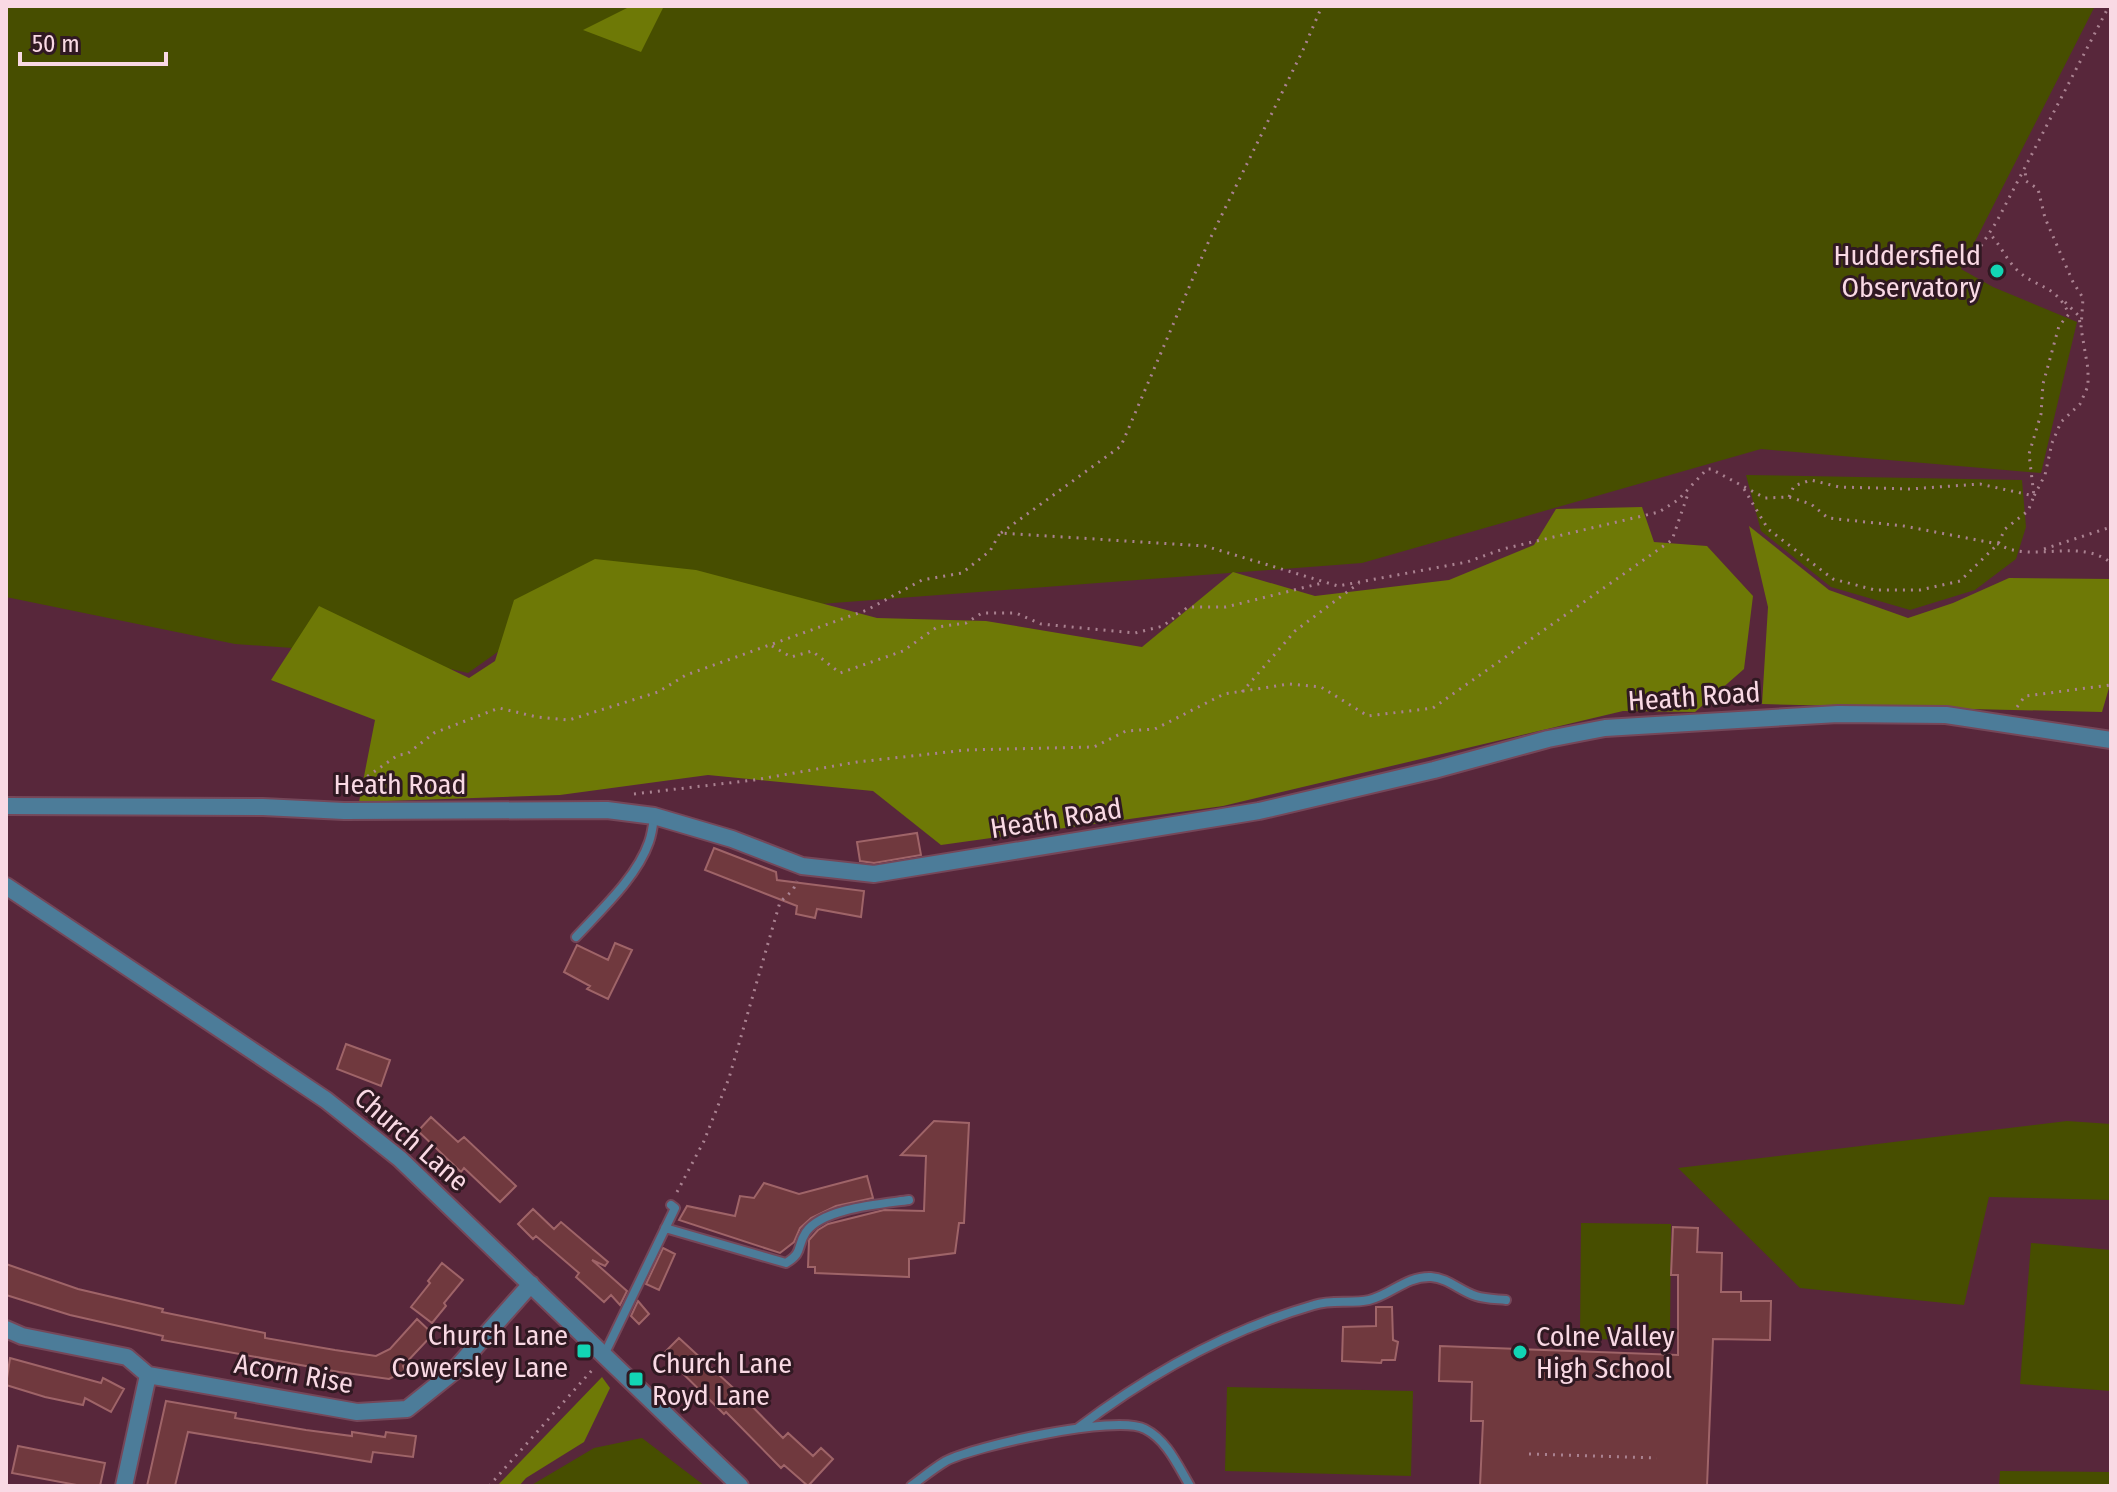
<svg xmlns="http://www.w3.org/2000/svg" width="2117" height="1492" viewBox="0 0 2117 1492" font-family="'Fira Sans Condensed',sans-serif">
<style>
.green{fill:#474e00}
.forest{fill:#6e7906}
.building{fill:#70393e;stroke:#9f6468;stroke-width:2}
.lines{fill:none;stroke-linecap:round;stroke-linejoin:round}
.lane-casing{stroke:#754759;stroke-width:12}
.street-casing{stroke:#754759;stroke-width:20}
.path{stroke:#aa8291;stroke-width:3;stroke-dasharray:2 6;stroke-linecap:butt}
.lane{stroke:#4c7c99;stroke-width:8}
.street{stroke:#4c7c99;stroke-width:16}
.poi-dot{fill:#12d5b4;stroke:#301922;stroke-width:3}
.labels{text-anchor:middle;stroke-width:6;stroke-linejoin:round;paint-order:stroke}
.poi-label{font-size:28px;fill:#f9d9e4;stroke:#301922;text-anchor:end}
.street-label{font-size:28px;fill:#f9d9e4;stroke:#301922}
</style>
<rect width="100%" height="100%" fill="#58273b"/>
<!-- green -->
<path class="green" d="M6 6H2095L1961 269 1993 287 2077 322 2041 473 1761 449 1362 563 820 604 578 595 468 673 389 655 235 644 6 597Z
M1746 475 2022 480 2026 527 2016 559 1975 590 1910 610 1831 587 1761 531Z
M2067 1121 2111 1124V1200L1989 1197 1964 1305 1800 1288 1678 1168Z
M1581 1223 1671 1224 1670 1340 1580 1339Z
M2031 1243 2111 1250V1391L2020 1384Z
M1227 1387 1413 1391 1411 1476 1225 1471Z
M642 1438 705 1486H530L594 1448Z
M2000 1471 2111 1472V1486H1999Z"/>
<!-- forest -->
<path class="forest" d="M631 6H664L641 52 583 30Z
M1642 507 1654 542 1707 546 1753 596 1744 669 1695 712 1623 711 1223 806 941 845 873 791 708 775 560 795 359 802 375 720 271 680 319 606 469 678 495 661 514 600 595 559 696 570 877 618 986 621 1142 647 1233 572 1315 596 1449 580 1534 545 1556 509Z
M1749 526 1829 590 1908 618 1953 603 2009 578 2111 579V681L2102 712 1762 704 1768 607Z
M602 1377 610 1388 584 1442 526 1478 519 1486H497Z"/>
<!-- building -->
<path class="building" d="M917 833 921 855 874 863 860 861 857 842Z
M714 848 776 872 777 880 864 891 861 917 817 909 815 918 796 914 797 906 705 870Z
M615 943 632 950 608 999 587 989 590 986 564 972 577 945 608 960Z
M346 1044 390 1060 381 1086 337 1069Z
M431 1117 458 1142 464 1137 516 1186 500 1202 464 1168 461 1172 418 1131Z
M934 1121 969 1123 964 1223H959L955 1253 909 1259V1277L815 1273V1267H808L809 1240 818 1230 828 1224 884 1210 924 1211 926 1156 901 1155Z
M867 1176 873 1198 836 1206 811 1218 800 1228 794 1242 780 1253 679 1220 687 1206 735 1216 740 1196 754 1198 764 1183 799 1194Z
M533 1209 554 1229 561 1222 608 1262 605 1266 592 1260 627 1291 620 1305 611 1295 604 1302 576 1277 579 1273 536 1236 533 1239 518 1224Z
M1673 1227 1698 1228 1697 1252 1722 1253 1721 1292H1741V1301H1771L1770 1340 1713 1339 1707 1486H1480L1483 1421H1471L1472 1382 1439 1381 1440 1346 1678 1355V1275H1671Z
M663 1248 675 1254 659 1290 646 1284Z
M442 1263 463 1280 444 1303 446 1306 432 1323 411 1307 430 1283 428 1281Z
M6 1264 78 1289 163 1309 162 1312 265 1333V1338L335 1350 376 1356 390 1349 417 1319 433 1334 403 1366 405 1371 389 1379 339 1372 162 1340 163 1336 70 1315 6 1295Z
M638 1301 649 1314 639 1324 631 1316Z
M1376 1307H1392L1393 1340 1398 1342 1395 1360H1382L1381 1363 1342 1361 1343 1327 1376 1326Z
M679 1338 742 1396 783 1438 788 1433 813 1456 821 1448 833 1459 808 1486 784 1465 781 1468 726 1412 724 1414 663 1354Z
M10 1358 101 1383 103 1378 124 1389 111 1412 85 1398 83 1405 45 1397 6 1385Z
M166 1401 236 1413 235 1418 306 1430 352 1436V1432L385 1437 386 1432 416 1436 413 1457 373 1452 371 1462 188 1432 175 1486H147Z
M18 1446 105 1463 100 1486H82L12 1473Z"/>
<g class="lines">
<!-- lane casing -->
<g class="lane-casing">
<path id="lane" d="M576 937C601 910 637 877 649 842 652 834 653 825 654 817
M665 1228 786 1263C804 1252 796 1247 806 1232 823 1208 881 1204 909 1200
M605 1353 675 1208 671 1205
M1078 1428C1149 1374 1228 1330 1314 1305 1332 1299 1351 1304 1369 1300 1391 1295 1406 1276 1431 1277 1448 1278 1460 1291 1476 1296 1485 1299 1496 1299 1506 1300
M911 1486C922 1478 934 1468 946 1461 975 1446 1117 1414 1145 1429 1167 1440 1178 1466 1190 1486"/>
</g>
<!-- street casing -->
<g class="street-casing">
<path id="street" d="M6 806 263 807 344 811 607 810 654 816 732 839 802 866 874 874 1259 811 1434 770 1548 739 1605 728 1838 714 1946 715 2111 740
M6 886 326 1100 400 1159 740 1486
M6 1329 22 1336 127 1357 148 1375 357 1412 407 1409 452 1373 531 1284
M124 1486 148 1375"/>
</g>
<!-- path -->
<path class="path" d="M1968 266 1997 221 2109 6
M2065 302 2079 316 2080 324
M1744 489 1768 529 1833 579 1875 590H1920L1960 581 1998 544 2005 529 2028 511 2034 496 2029 454 2041 414 2043 384 2059 326 2069 314C2055 283 2036 289 2016 269 2006 259 2000 244 1989 233
M1789 497 1794 486 1811 480 1839 487 1910 489 1980 484 2034 496 2045 475 2052 443 2061 422 2080 404 2088 386V369L2081 328 2083 298 2073 282 2045 218 2038 189 2026 181 2025 169
M1001 533 1121 446 1208 243 1303 50 1322 6
M2044 549 2111 527
M772 646 791 657 812 651 840 673 903 651 937 627 966 623 982 613H1016L1041 624 1135 633 1163 626 1188 607H1226L1322 583
M1242 692 1295 631 1359 583
M2017 707 2025 696 2111 685
M350 793 368 776 398 755 407 754 434 733 499 708 537 717 569 720 658 692 686 675 867 610 922 580 962 573 990 551 1000 533 1205 546 1338 586 1467 562 1503 549 1659 512 1678 500 1707 469H1711L1765 498 1789 497 1811 504 1828 518 1904 526 1998 544C2031 564 2080 537 2111 563
M634 794 754 780 857 762 966 750 1094 747 1126 731 1155 729 1224 694 1289 684 1321 687 1368 716 1433 708 1672 540 1689 491
M677 1192 704 1141 729 1078 780 902 793 890 797 881
M1529 1454 1657 1458
M489 1486 593 1369"/>
<!-- lane -->
<use href="#lane" class="lane"/>
<!-- street -->
<use href="#street" class="street"/>
</g>
<!-- markers -->
<g class="poi-dot">
<circle cx="1997" cy="271" r="8"/>
<rect x="576" y="1343" width="16" height="16" rx="4"/>
<circle cx="1520" cy="1352" r="8"/>
<rect x="628" y="1371" width="16" height="16" rx="4"/>
</g>
<g class="labels">
<!-- poi labels -->
<g class="poi-label">
<text x="1981" y="265">Huddersfield<tspan x="1981" dy="32">Observatory</tspan></text>
<text x="568" y="1345">Church Lane<tspan x="568" dy="32">Cowersley Lane</tspan></text>
<text x="1536" y="1346" text-anchor="start">Colne Valley<tspan x="1536" dy="32">High School</tspan></text>
<text x="652" y="1373" text-anchor="start">Church Lane<tspan x="652" dy="32">Royd Lane</tspan></text>
</g>
<!-- street labels -->
<g class="street-label">
<text transform="translate(1694 696) rotate(-4)" y="10">Heath Road</text>
<text x="400" y="794">Heath Road</text>
<text transform="translate(1056 818) rotate(-9)" y="10">Heath Road</text>
<text transform="translate(412 1139) rotate(41)" y="10">Church Lane</text>
<text transform="translate(294 1373) rotate(10)" y="10">Acorn Rise</text>
</g>
</g>
<!-- border -->
<rect width="2117" height="1492" fill="none" stroke="#f9d9e4" stroke-width="16"/>
<!-- scale -->
<path d="M20 52v12h146v-12" fill="none" stroke="#f9d9e4" stroke-width="4"/>
<text x="32" y="52" font-size="24" fill="#f9d9e4" stroke="#301922" stroke-width="6" paint-order="stroke">50 m</text>
</svg>
